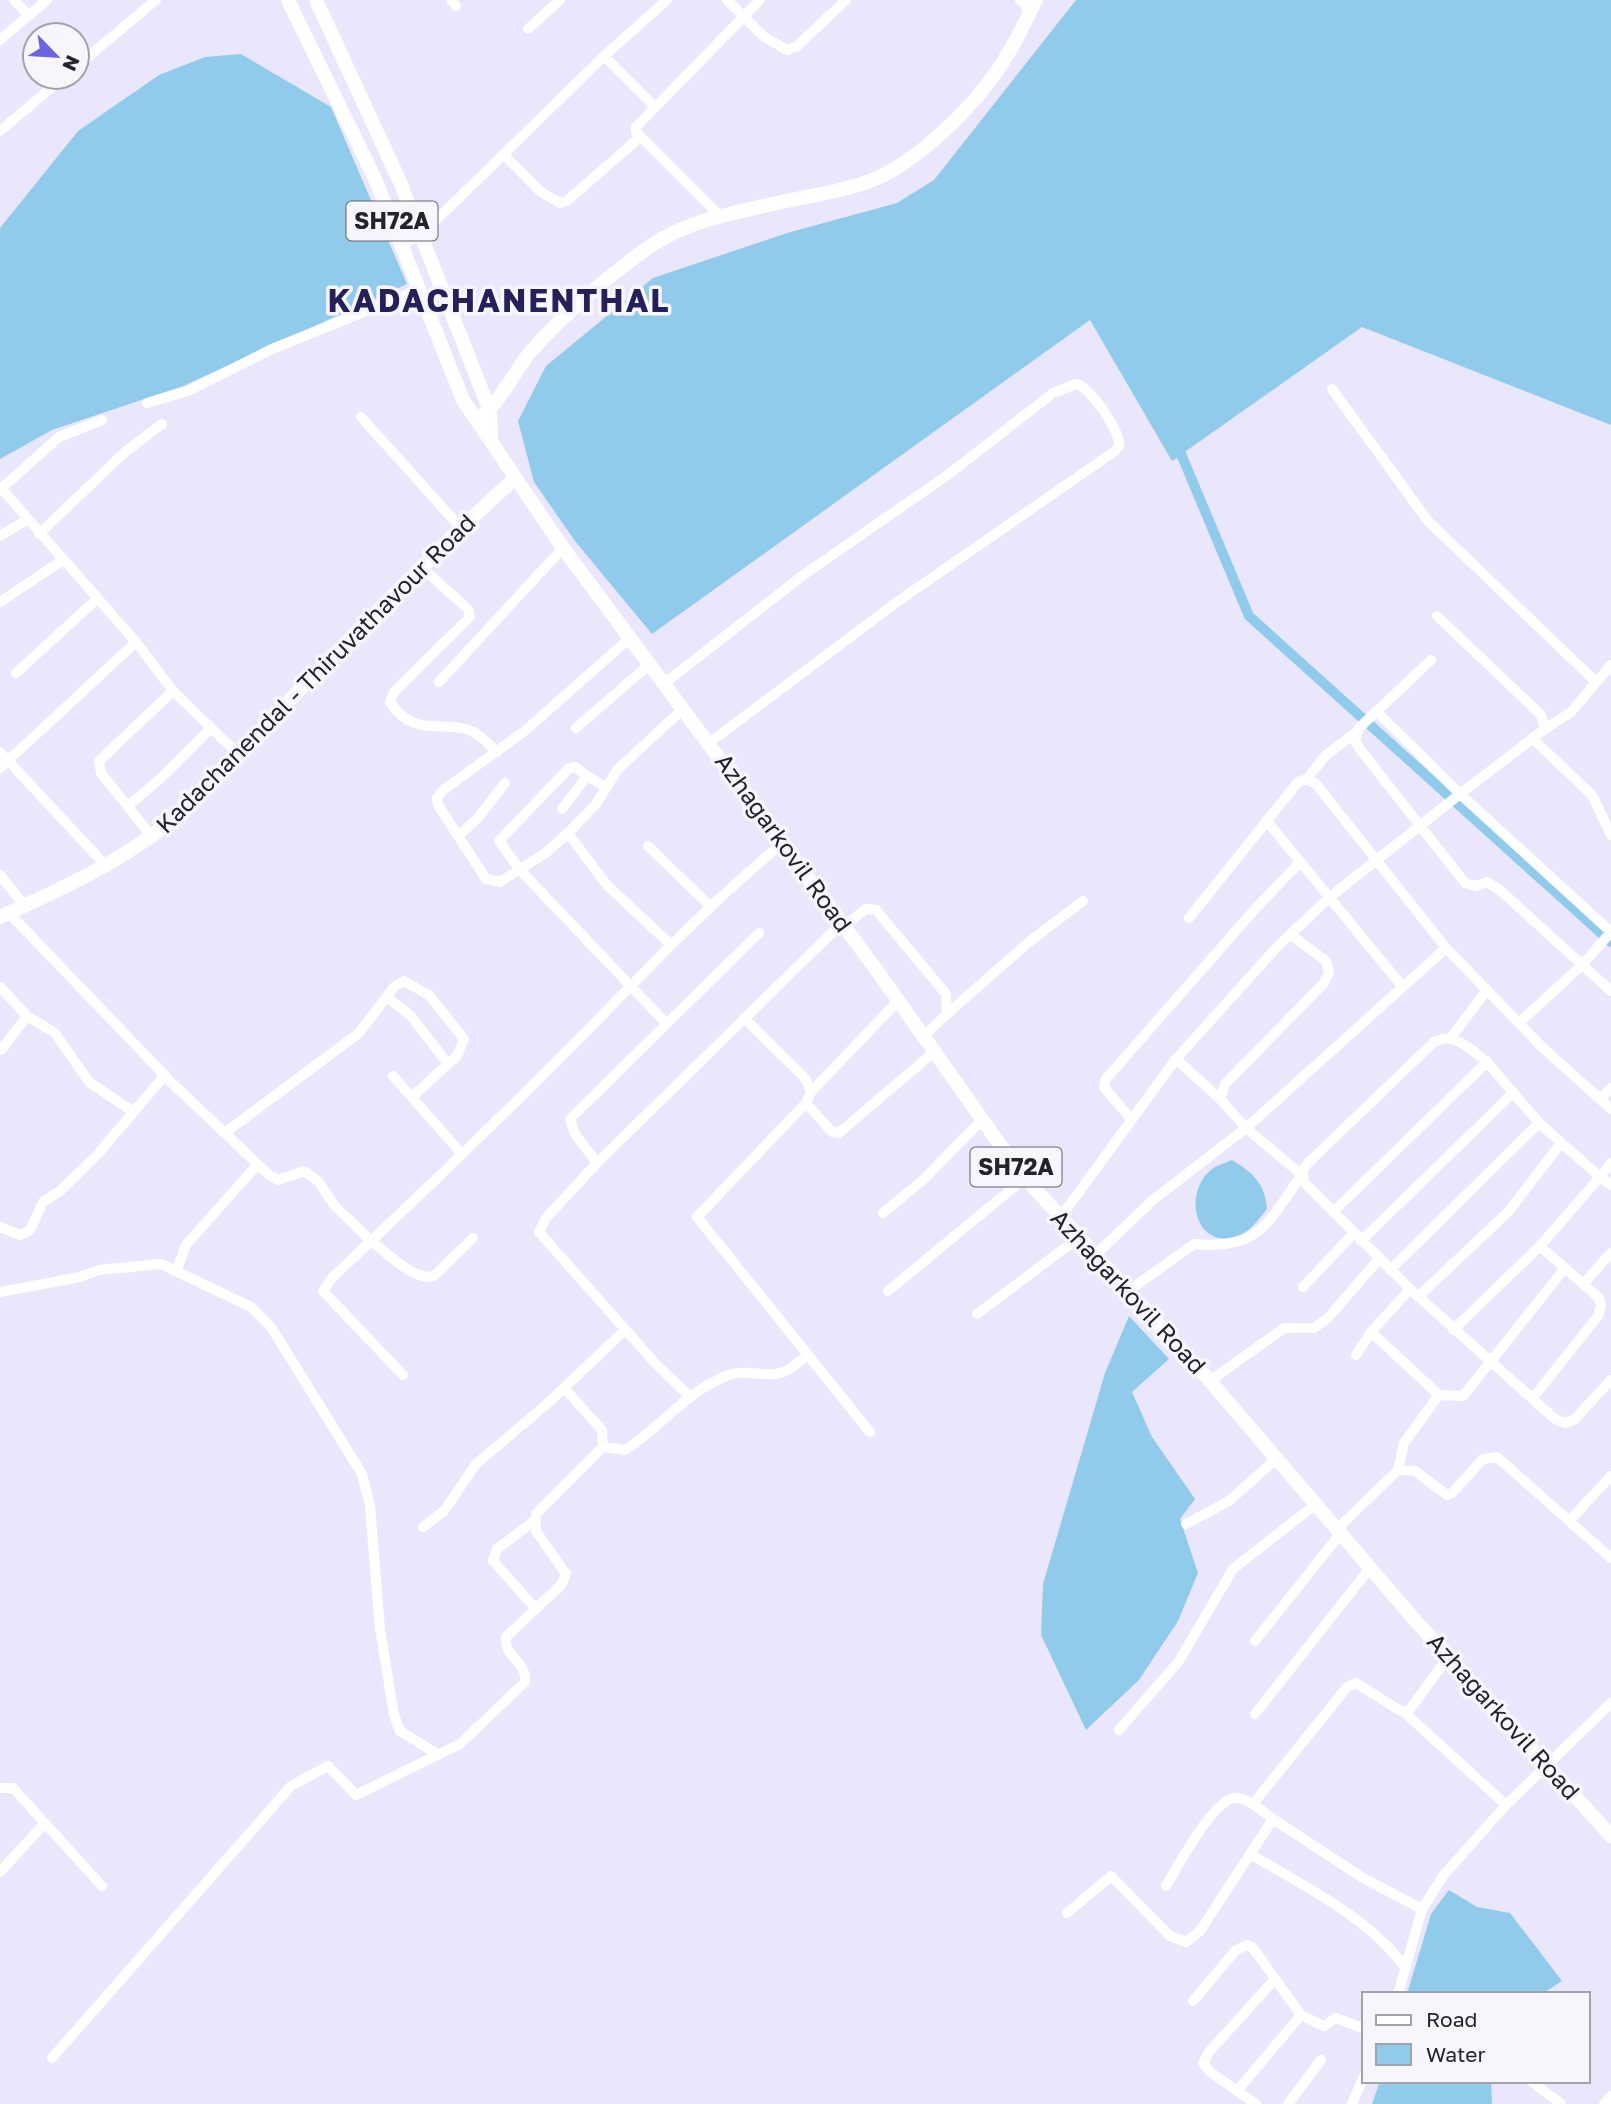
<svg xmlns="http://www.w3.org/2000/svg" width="1611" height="2104" viewBox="0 0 1611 2104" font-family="'Golos Text',sans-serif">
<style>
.water{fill:#91cbec}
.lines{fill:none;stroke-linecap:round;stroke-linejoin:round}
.canal{stroke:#91cbec;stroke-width:10}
.street{stroke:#fff;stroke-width:10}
.secondary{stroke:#fff;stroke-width:14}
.primary{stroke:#fff;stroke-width:14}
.labels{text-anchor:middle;stroke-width:7;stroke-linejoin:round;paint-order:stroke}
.shield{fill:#f7f6fd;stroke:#63626d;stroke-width:2}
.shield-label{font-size:23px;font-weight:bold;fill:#24222f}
.street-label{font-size:24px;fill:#24222f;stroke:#f7f6fd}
.district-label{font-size:32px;font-weight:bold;letter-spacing:2px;fill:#252059;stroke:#f7f6fd}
</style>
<rect width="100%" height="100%" fill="#eae7fc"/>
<!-- water -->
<path class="water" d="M1076 0H1611V425L1362 327 1172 461 1090 320 652 634 575 541 534 482 518 421 546 366 653 278 787 233 897 203 934 180Z
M241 54 331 107 407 284 183 386 52 430 0 459V228L78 131 159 75 205 57Z
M1232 1160C1253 1173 1265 1183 1267 1209 1260 1217 1253 1228 1244 1233 1197 1257 1180 1194 1212 1169 1217 1165 1226 1163 1232 1160Z
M1129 1316 1169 1359 1132 1392 1152 1437 1195 1499 1180 1519 1198 1573 1178 1621 1139 1680 1086 1730 1041 1635 1043 1584 1105 1373Z
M1449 1890 1477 1907 1510 1913 1562 1981 1542 1994H1407L1431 1914Z
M1380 2081H1491L1492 2104H1372Z"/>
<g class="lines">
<!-- canal -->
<path class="canal" d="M1176 442 1249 616 1611 942"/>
<!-- street -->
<path class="street" d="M14 0 28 15
M451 0 456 6
M727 0 763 36 787 50 796 47 846 0
M1020 0 1030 11
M528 29 560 0
M0 40 47 0
M604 56 655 107
M77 66 156 0
M0 131 64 77
M504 155 541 192 560 203 567 201 640 137
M720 216 636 132V127L760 0
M401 244 420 236 604 56 667 0
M1332 389 1428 521 1596 682
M147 403 188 391 272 349 418 290
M361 417 461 528
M0 487 136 642 173 691 238 754
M2 488 59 437 102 420
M39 534 125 452 162 424
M0 536 28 519
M421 567 468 609 470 617 394 692 390 702C412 736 436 722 466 729 479 732 488 744 497 752
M0 602 63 560
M631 637 526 730 442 791 437 798 438 805 486 879 500 882 547 852 568 833 596 804 618 769 684 708
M1431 660 1359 728 1355 740 1359 748 1465 883 1475 886 1487 882 1501 891 1611 991
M16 673 96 600
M439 682 563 548
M665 683 802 576 949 474 1053 393 1076 384C1090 387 1121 431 1119 446L1115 451 897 602 709 743
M1376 711 1460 794 1545 729 1541 715 1437 616
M576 728 651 663
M1545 729 1570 713 1611 665
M1532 738 1592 795 1611 835
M0 752 107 867
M0 768 136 642
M587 776 575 767 569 768 499 841 520 870 665 1022
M1307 779 1325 756 1355 733
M128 806 161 778 210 729
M562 809 587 776 607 788
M1266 820 1402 986
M568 833 606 884 670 944
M458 836 477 819 505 783
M153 838 101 773 99 761 173 691
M648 846 709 905
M0 875 24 905
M9 913 173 1084 269 1175 278 1180 304 1171 318 1181 335 1206 371 1241C438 1178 504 1114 569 1049 639 978 706 906 783 843
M844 926 866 909 876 910 946 994 947 1014 923 1037
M1446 948 1543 1048 1611 1109
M0 987 27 1016 55 1033 89 1082 132 1111
M387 997 411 1016 448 1064
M947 1014 1029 942 1083 901
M744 1018 806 1079 811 1092 806 1103 697 1217 870 1432
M1519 1023 1582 965 1611 932
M1450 1039 1487 990
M1 1050 27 1016
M1176 1059 1220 1099
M1487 1062C1472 1050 1454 1031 1434 1042L1307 1164 1303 1170 1304 1182 1410 1289 1555 1419 1565 1423 1575 1419 1611 1380
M393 1076 462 1154
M811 1092 898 1001
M1600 1099 1611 1088
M806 1103 832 1132 839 1133 934 1052
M1131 1119 1104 1087 1105 1080 1256 908 1300 862
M226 1132 359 1033 394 987 404 981 429 995 464 1039 457 1056 412 1097
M597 1163 575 1134 570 1119 759 933
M1333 1212 1487 1062 1539 1123 1600 1177 1611 1163
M883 1213 923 1180 982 1120
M1060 1218 1176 1059 1277 947 1330 897 1460 794 1611 932
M0 1227 20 1235 30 1230 43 1202 60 1191 97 1155 165 1075
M1361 1241 1513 1093
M1094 1256 1153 1200 1246 1128 1446 948 1316 784 1307 779 1298 782 1189 918
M177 1269 186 1245 258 1164
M1390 1270 1539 1123
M1583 1284 1611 1253
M1303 1287 1354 1233
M888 1291 1025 1178
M0 1292 80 1277 99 1270 161 1264 251 1307 271 1327 362 1474 370 1506 380 1629 394 1715 400 1731 439 1755
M1127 1292 1194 1244C1260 1250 1267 1223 1302 1175L1246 1128 1220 1099 1225 1084 1323 984 1329 973 1326 961 1290 934
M1418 1297 1509 1211 1561 1143
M977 1314 1078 1238
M1453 1330 1540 1246 1600 1177 1611 1185
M1371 1332 1439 1395 1463 1396 1565 1268
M1356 1355 1371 1332 1410 1289
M403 1375 323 1291 332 1278 371 1241C386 1252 415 1282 434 1276L473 1238
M1210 1381 1284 1328H1314L1328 1318 1379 1259
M689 1396 655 1363 539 1232 546 1218 597 1163 842 923
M1532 1399 1598 1316 1601 1306 1599 1298 1540 1246
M603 1447 625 1450C661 1427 686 1392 726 1376 743 1369 758 1376 775 1374 788 1373 798 1362 808 1355
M1398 1470 1404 1443 1439 1395
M1570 1520 1611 1476
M534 1521 497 1549 493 1561 535 1608
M1186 1524 1229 1501 1276 1459
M423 1527 444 1511 476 1464 548 1403 625 1330
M1337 1529 1398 1470 1415 1471 1447 1495 1452 1493 1483 1459 1497 1457 1611 1558
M1255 1641 1341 1533
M1404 1712 1506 1805
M1255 1714 1370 1568
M1119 1730 1179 1661 1233 1569 1316 1504
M0 1788H13L102 1886
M1273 1819 1253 1804 1347 1687 1356 1683 1399 1710 1408 1712 1448 1657
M1250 1854C1304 1886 1368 1917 1406 1968
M0 1872 45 1823
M1166 1886C1178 1867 1214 1796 1237 1798 1242 1798 1248 1802 1253 1804
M1067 1913 1111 1876 1170 1936 1186 1942 1200 1931 1273 1819 1363 1878 1422 1909
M1398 1994 1422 1909 1443 1876 1506 1805 1611 1703
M1193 2001 1236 1950 1247 1945 1253 1948 1301 2015 1324 2026 1336 2018 1364 2029
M52 2058 291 1786 328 1766 356 1795 460 1744 525 1682C528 1663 503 1656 506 1637L562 1584 566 1574 536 1531V1514L603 1447 602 1430 564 1388
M1531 2081 1561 2104
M1237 2091 1301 2015
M1256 2104 1210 2072 1203 2063 1209 2052 1274 1980
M1288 2104 1321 2060
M1352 2104 1364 2076
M1604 2104 1611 2096"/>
<!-- secondary -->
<path class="secondary" d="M476 420C501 404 513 372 532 350 563 315 614 271 652 245 689 220 734 213 777 203 807 196 842 192 870 181 921 161 982 99 1009 52 1019 36 1027 17 1036 0
M0 917C67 886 131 858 186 808L311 678 461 528 514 479"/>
<!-- primary -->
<path class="primary" d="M288 0 376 181 463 400 563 548 878 972 1018 1170 1210 1381 1413 1618 1611 1836
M316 0 400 182 490 411 491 440"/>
</g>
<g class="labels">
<!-- shield labels -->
<g class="shield">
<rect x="346.5" y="201.5" width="91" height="39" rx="5"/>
<rect x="970.5" y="1147.5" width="91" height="39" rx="5"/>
</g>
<g class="shield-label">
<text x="392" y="229">SH72A</text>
<text x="1016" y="1175">SH72A</text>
</g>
<!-- street labels -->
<g class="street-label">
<text transform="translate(316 674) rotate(-45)" y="8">Kadachanendal - Thiruvathavour Road</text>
<text transform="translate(783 843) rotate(54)" y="8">Azhagarkovil Road</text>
<text transform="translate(1128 1292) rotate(47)" y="8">Azhagarkovil Road</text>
<text transform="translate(1503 1717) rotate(48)" y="8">Azhagarkovil Road</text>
</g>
<!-- district labels -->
<g class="district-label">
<text x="499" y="312">KADACHANENTHAL</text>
</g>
</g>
<!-- legend -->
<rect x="1362" y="1992" width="228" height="91" fill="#f7f6fd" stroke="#a3a1ab" stroke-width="2"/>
<rect x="1376" y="2015" width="35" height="10" fill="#ffffff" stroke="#a3a1ab" stroke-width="2"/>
<text x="1426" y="2027" font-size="21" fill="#24222f">Road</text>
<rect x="1376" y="2044" width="35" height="21" fill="#91cbec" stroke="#a3a1ab" stroke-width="2"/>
<text x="1426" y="2062" font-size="21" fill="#24222f">Water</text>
<!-- north arrow -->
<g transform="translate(56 56) rotate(115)"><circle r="33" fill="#f7f6fd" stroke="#a3a1ab" stroke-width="2"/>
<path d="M0-5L12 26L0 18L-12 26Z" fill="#6c65df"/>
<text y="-10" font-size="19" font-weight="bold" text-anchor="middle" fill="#24222f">N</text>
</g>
</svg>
